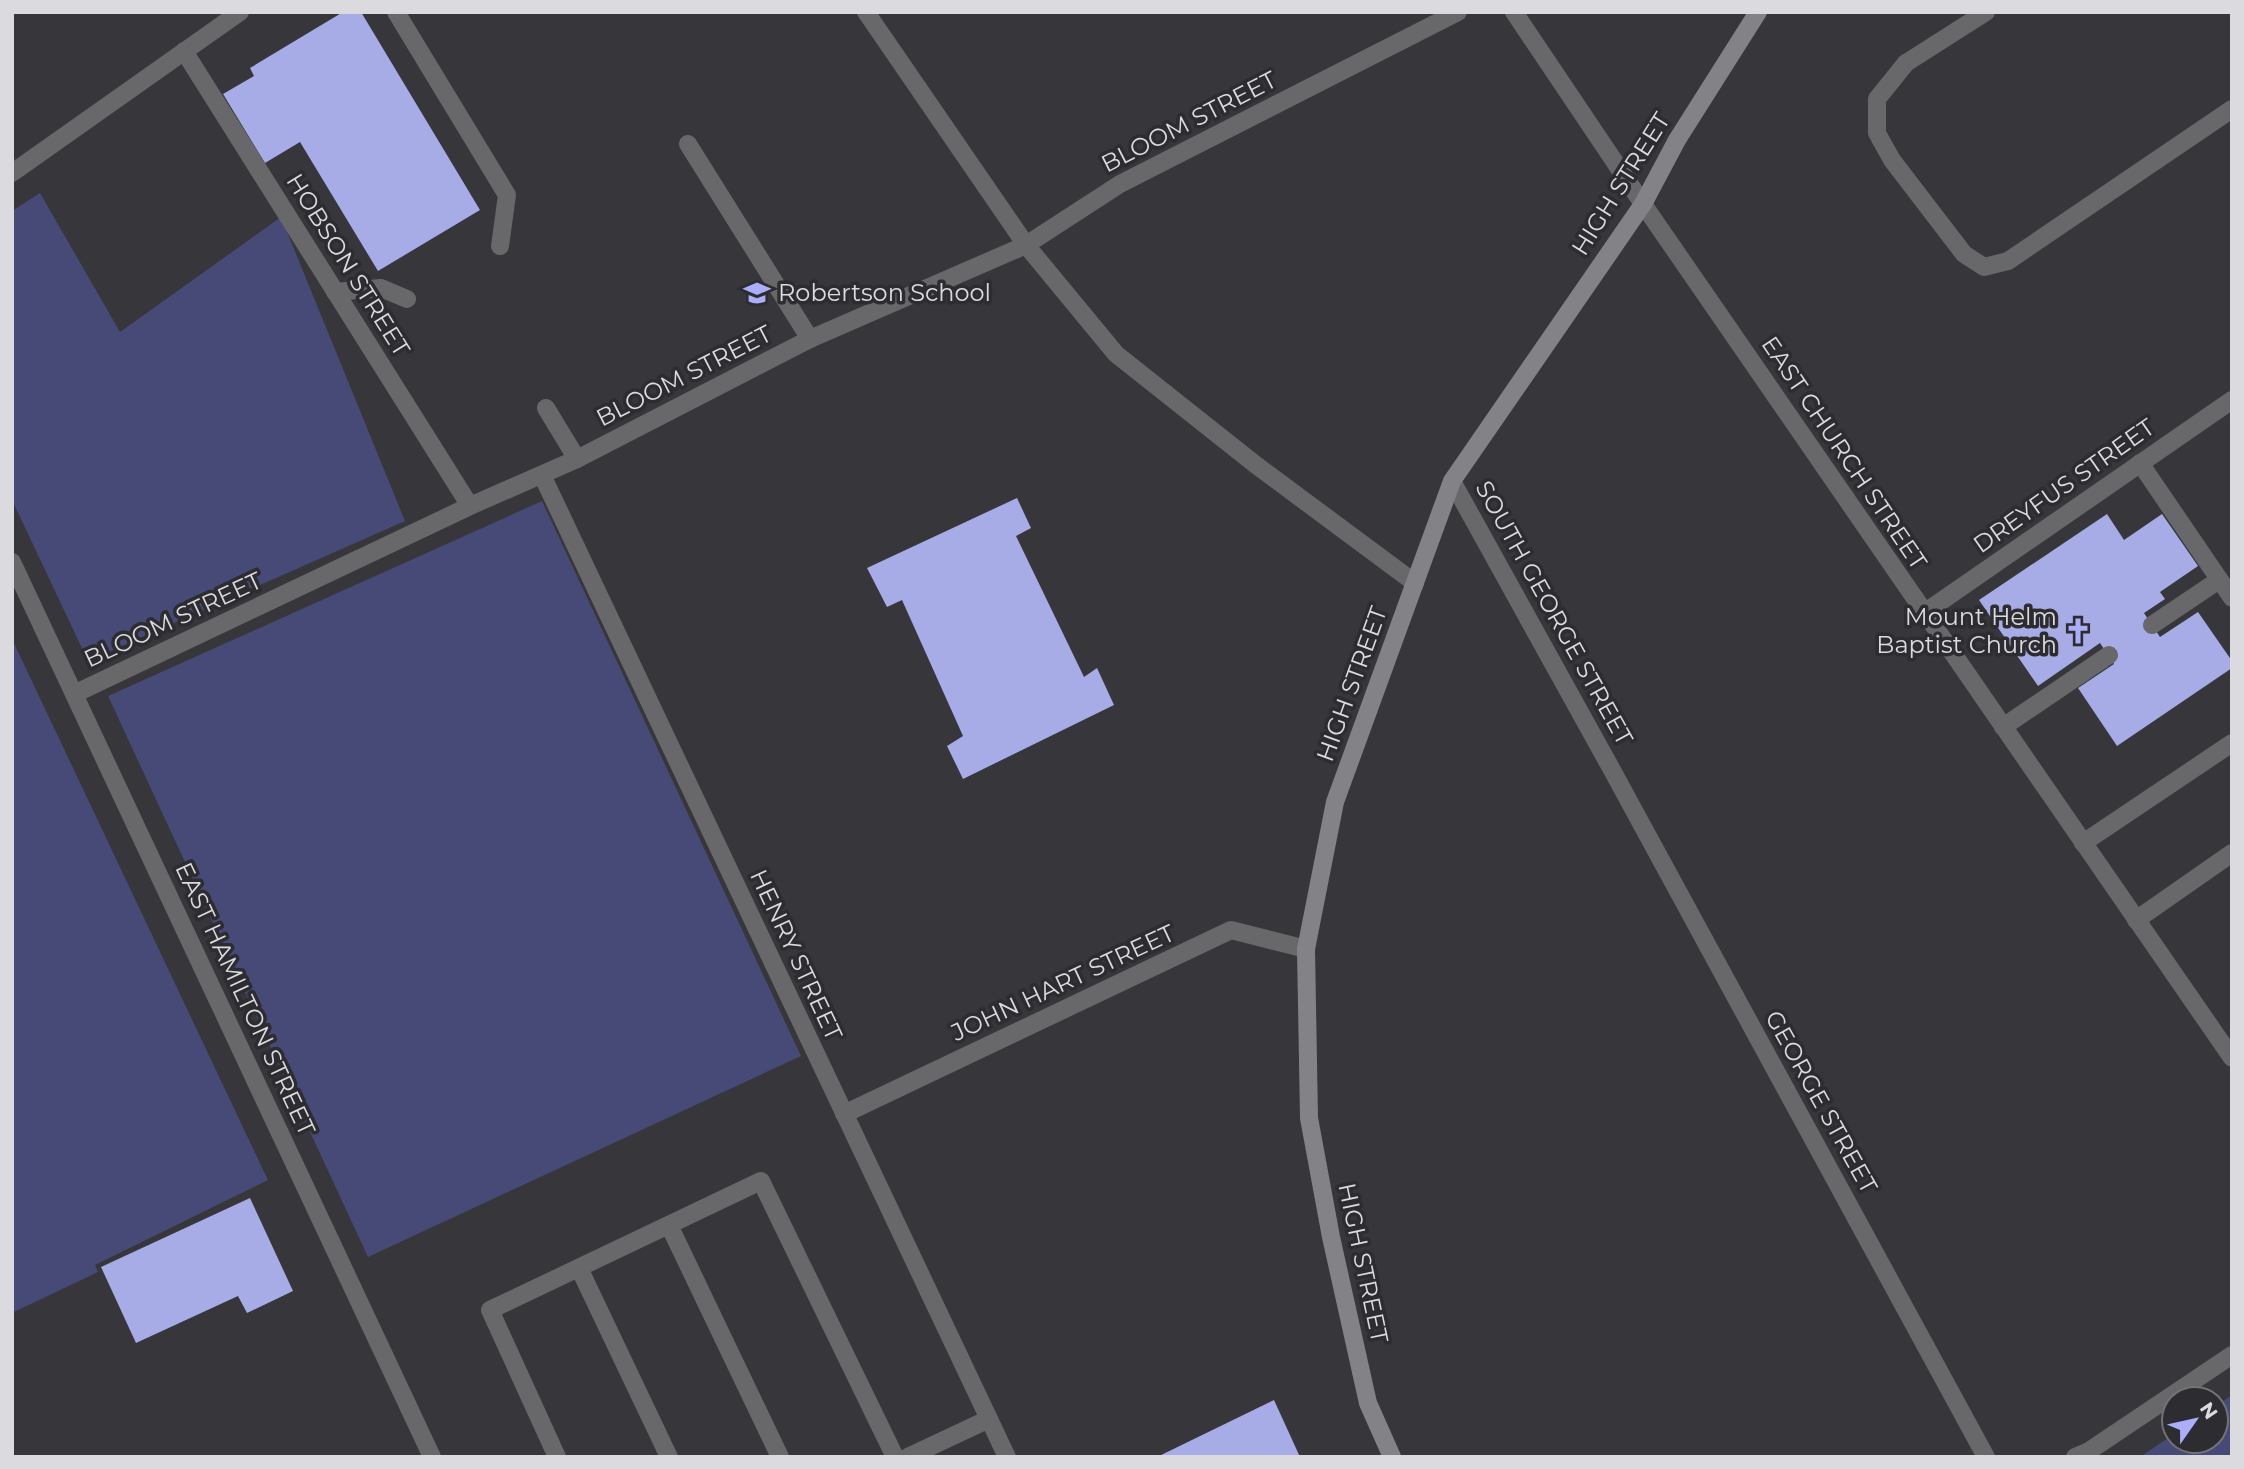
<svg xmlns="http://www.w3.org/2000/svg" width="2244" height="1469" viewBox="0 0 2244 1469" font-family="Montserrat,sans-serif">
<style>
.green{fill:#474976}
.building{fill:#a7abe6}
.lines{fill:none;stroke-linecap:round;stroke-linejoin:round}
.lane{stroke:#68686b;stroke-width:18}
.street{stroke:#68686b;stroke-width:18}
.secondary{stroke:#838387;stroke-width:18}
.labels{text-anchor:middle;stroke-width:7;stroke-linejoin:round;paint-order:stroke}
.street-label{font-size:24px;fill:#dbdbdf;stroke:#2c2c31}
.poi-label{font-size:24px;fill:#dbdbdf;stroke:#2c2c31;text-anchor:start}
</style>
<rect width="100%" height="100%" fill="#36363b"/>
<!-- green -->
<path class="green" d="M40 193 120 332 281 217 405 521 88 661 12 500V211Z
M542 501 801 1056 368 1257 108 696Z
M12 639 268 1180 95 1265 98 1272 12 1313Z
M2232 1395V1457H2140L2174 1434V1441H2216V1406Z"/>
<!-- building -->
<path class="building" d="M343 12H361L480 210 378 271 300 142 265 163 223 94 254 76 250 68Z
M1017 498 1031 528 1016 536 1084 677 1097 668 1114 705 963 779 947 746 963 736 902 600 887 607 867 568Z
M2107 514 2124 540 2162 514 2198 566 2160 592 2165 599 2144 613 2160 637 2198 612 2232 661V668L2117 746 2078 688 2114 664 2100 643 2038 686 1979 600Z
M250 1198 293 1291 247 1313 238 1296 136 1343 101 1267Z
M1274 1400 1300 1457H1157Z"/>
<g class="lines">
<!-- lane -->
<path class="lane" d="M396 12 507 195 500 246
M1906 63 1877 99V133L1892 160 1964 254 1984 267 2008 261 2232 109
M688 144 810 339
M335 292 381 288 407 299
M546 408 577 459
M2140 463 2232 598
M2152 625 2219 580
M2003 727 2109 655
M2083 843 2232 743
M2136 920 2232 853
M669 1225 780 1457
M579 1268 669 1457
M557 1457 490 1310 761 1181 895 1457
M908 1457 989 1419"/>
<!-- street -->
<path class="street" d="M866 12 1026 245 1116 354 1256 465 1415 583
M1514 12 1643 204 2232 1058
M184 51 470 506
M1906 63 1986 12
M12 173 240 12
M542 475 1007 1457
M1452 481 1612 770 1986 1457
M12 562 432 1457
M1924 613 2232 400
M74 694 470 506 577 459 810 339 1026 245 1120 184 1458 12
M844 1114 1231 930 1306 949
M2075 1457 2089 1451 2232 1355"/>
<!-- secondary -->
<path class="secondary" d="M1392 1457 1368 1403 1331 1237 1309 1118 1306 949 1335 802 1452 481 1643 204 1677 140 1758 12"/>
</g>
<!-- icons -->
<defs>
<g id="school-bare" transform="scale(2.1)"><path d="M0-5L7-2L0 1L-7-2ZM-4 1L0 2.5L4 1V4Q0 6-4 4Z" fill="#abaffb" stroke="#2c2c31" stroke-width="2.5" paint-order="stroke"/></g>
<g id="church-bare" transform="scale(2.1)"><path d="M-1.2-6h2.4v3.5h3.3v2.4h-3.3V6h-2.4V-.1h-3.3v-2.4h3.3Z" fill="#abaffb" stroke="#2c2c31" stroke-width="2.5" paint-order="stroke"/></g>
</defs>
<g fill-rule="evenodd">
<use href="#school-bare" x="757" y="293"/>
<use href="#church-bare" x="2078" y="631"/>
</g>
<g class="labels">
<!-- street labels -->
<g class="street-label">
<text transform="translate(1189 122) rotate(-27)" y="8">BLOOM STREET</text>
<text transform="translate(1621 184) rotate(-58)" y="8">HIGH STREET</text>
<text transform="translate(348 265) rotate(58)" y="8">HOBSON STREET</text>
<text transform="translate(684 376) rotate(-27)" y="8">BLOOM STREET</text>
<text transform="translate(1844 453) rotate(56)" y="8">EAST CHURCH STREET</text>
<text transform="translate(2064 486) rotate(-35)" y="8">DREYFUS STREET</text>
<text transform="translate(1554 613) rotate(61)" y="8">SOUTH GEORGE STREET</text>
<text transform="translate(173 620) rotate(-25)" y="8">BLOOM STREET</text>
<text transform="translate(1352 684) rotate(-70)" y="8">HIGH STREET</text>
<text transform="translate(796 955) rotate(65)" y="8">HENRY STREET</text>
<text transform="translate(1063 983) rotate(-25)" y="8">JOHN HART STREET</text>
<text transform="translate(245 999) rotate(65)" y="8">EAST HAMILTON STREET</text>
<text transform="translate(1821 1102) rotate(61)" y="8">GEORGE STREET</text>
<text transform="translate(1363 1263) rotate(78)" y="8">HIGH STREET</text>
</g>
<!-- poi labels -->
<g class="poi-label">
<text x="778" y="301">Robertson School</text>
<text x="2057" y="625" text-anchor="end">Mount Helm<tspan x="2057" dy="28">Baptist Church</tspan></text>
</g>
</g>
<!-- border -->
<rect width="2244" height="1469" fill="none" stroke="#dbdbdf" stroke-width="28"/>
<!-- north arrow -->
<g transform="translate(2195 1420) rotate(56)"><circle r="33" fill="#2c2c31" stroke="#727277" stroke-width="2"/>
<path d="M0-5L12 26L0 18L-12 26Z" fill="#abaffb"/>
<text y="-10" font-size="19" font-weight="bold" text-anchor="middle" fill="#dbdbdf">N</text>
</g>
</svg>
